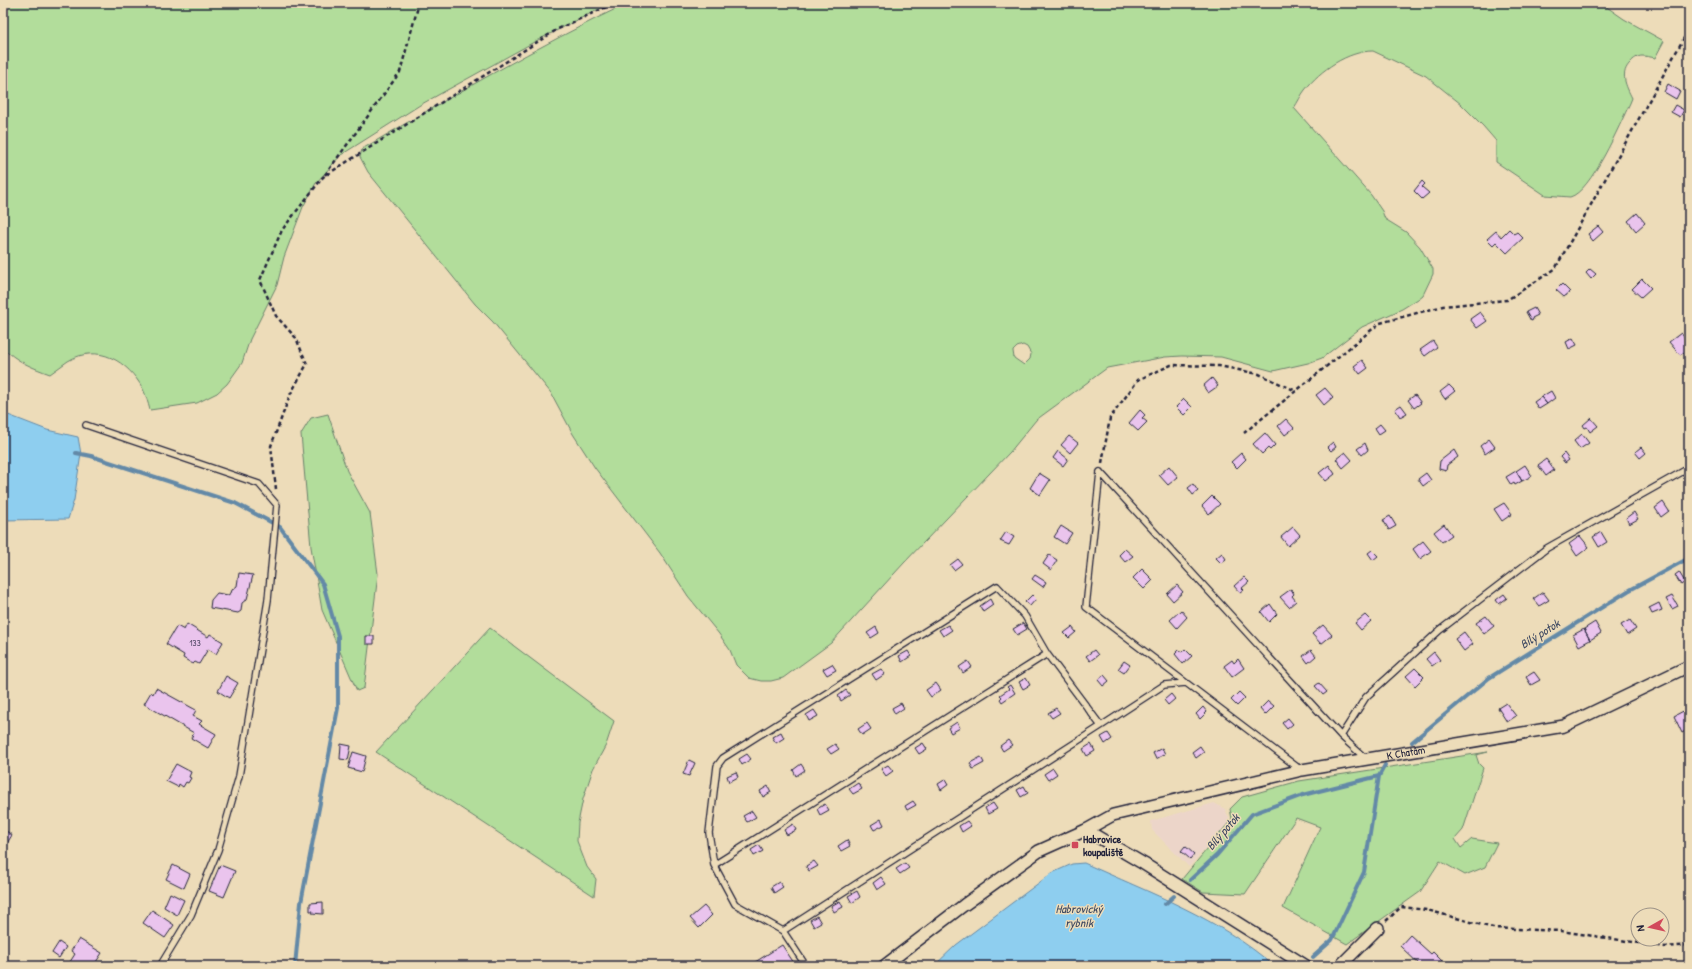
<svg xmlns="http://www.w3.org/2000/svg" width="1692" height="969" viewBox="0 0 1692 969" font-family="'Patrick Hand',sans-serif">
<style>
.built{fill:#ecd5c9}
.green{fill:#b2dd9b;stroke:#6a806b;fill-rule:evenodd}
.water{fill:#8eceef;stroke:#6389a7}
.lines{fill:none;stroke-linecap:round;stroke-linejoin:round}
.stream{stroke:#6389a7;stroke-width:4}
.building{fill:#eac4ed;stroke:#22223b}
.service-casing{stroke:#22223b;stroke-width:8}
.minor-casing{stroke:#22223b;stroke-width:14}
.path{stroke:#22223b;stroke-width:2.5;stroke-dasharray:4 3;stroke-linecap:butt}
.service{stroke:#eddcb9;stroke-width:5.5}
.minor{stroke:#eddcb9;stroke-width:11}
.poi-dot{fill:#d1495b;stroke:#eddcb9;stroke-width:1.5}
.labels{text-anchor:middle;stroke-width:3;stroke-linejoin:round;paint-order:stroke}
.number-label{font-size:9px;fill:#544a68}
.street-label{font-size:11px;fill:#22223b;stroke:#eddcb9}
.poi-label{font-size:11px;font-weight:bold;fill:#22223b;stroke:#eddcb9;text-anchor:start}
.water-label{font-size:12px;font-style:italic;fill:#38445f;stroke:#eddcb9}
</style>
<rect width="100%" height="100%" fill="#eddcb9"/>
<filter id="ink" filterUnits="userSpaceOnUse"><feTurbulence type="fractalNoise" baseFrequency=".025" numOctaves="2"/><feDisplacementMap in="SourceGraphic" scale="8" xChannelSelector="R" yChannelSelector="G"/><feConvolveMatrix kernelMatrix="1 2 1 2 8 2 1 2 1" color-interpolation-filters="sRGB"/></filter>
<g filter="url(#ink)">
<!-- built -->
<path class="built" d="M1214 803 1225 809 1230 821 1189 867 1152 830 1151 821Z"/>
<!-- green -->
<path class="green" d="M3 3H611L534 42 420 105 341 155 316 183 303 207 284 257 277 285 250 339 242 363 227 384 217 393 197 403 150 410C148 403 146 395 143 389 128 361 98 343 68 361 62 365 56 370 50 374 33 368 15 361 3 347Z
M628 3H1601L1624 19 1664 41 1655 58C1651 57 1646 56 1642 56 1638 56 1633 59 1631 62 1619 73 1626 86 1632 98L1630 103C1620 124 1591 192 1570 197L1545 195 1496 162V141L1483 126 1461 104 1426 76 1373 51C1348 51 1320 70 1305 90 1301 95 1298 102 1294 108L1371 195 1382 211 1385 219 1406 232 1420 247 1433 269V274L1423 295 1418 299 1402 309 1362 327 1322 358 1308 363 1273 371 1221 357 1182 356 1165 357 1107 368 1036 420 1010 452 904 563 831 643 783 678 771 681H761L749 678 736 665 730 650 719 634 688 596 660 553 595 468 573 434 551 393 493 322 475 304 368 172 360 157 362 149C449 98 537 46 628 3ZM1023 345 1027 347 1031 354 1030 359 1024 365 1014 358 1013 351 1017 347Z
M328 414 347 471 370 513 378 574 364 688 357 691 322 610 311 547 301 434 311 418Z
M490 628 614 721 606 745 593 769 583 799 578 823 577 841 587 867 596 879 594 896 376 752Z
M1488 752 1476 755 1479 764 1483 768 1463 830 1455 839 1461 848 1472 839 1497 843 1485 867 1465 875 1440 861 1420 892 1347 944 1283 908 1320 827 1296 818 1245 894 1203 892 1182 879 1232 819 1230 809 1242 797 1299 781Z"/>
<!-- water -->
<path class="water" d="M3 413 47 430 78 437 81 454 74 500 68 519 3 520Z
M1084 863C1150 893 1219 918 1274 966H934L956 945 1052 873 1072 864Z"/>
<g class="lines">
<!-- stream -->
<path class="stream" d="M76 453 91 456 235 503 280 527 323 584 338 636V708L301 903 295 966
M1412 742 1489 678 1628 591 1689 558
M1190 880 1217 855 1252 814 1303 795 1379 776 1385 765
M1165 904 1174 896
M1313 957 1332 940 1364 872 1379 776"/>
</g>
<!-- building -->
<path class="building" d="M1668 84 1680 91 1676 99 1664 92Z
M1675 105 1684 110 1680 117 1671 112Z
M1422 181 1425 184 1422 187 1429 193 1422 199 1414 191Z
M1637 213 1645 223 1636 231 1628 221Z
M1598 226 1603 232 1593 241 1588 234Z
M1509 229 1514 234 1517 232 1523 238 1507 253 1496 242 1493 245 1487 239 1496 231 1501 237Z
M1590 269 1596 274 1591 279 1586 273Z
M1642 279 1651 288 1641 297 1632 289Z
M1562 284 1570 292 1564 297 1556 290Z
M1534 308 1538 315 1532 318 1533 320 1531 321 1526 312Z
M1480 312 1487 321 1477 328 1470 319Z
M1681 333 1689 344V349L1680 355 1669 342Z
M1573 338 1577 345 1569 349 1566 342Z
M1433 341 1437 347 1425 356 1420 350Z
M1362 360 1368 368 1360 374 1354 366Z
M1212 378 1218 386 1208 393 1203 386Z
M1449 385 1455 391 1445 399 1440 392Z
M1325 388 1333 397 1324 405 1316 395Z
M1551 391 1555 398 1547 404 1541 397Z
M1415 395 1421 403 1414 408 1408 400Z
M1541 397 1547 404 1539 409 1534 402Z
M1184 399 1192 407 1184 415 1176 407Z
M1401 405 1407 413 1400 417 1395 409Z
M1140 410 1145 415 1142 418 1147 422 1138 431 1129 423Z
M1591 418 1598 426 1590 432 1587 427 1585 428 1583 425Z
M1286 419 1294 428 1285 435 1278 426Z
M1380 424 1385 430 1379 434 1375 428Z
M1265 433 1275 445 1270 450 1268 448 1262 454 1253 444Z
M1582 434 1589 443 1580 449 1574 441Z
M1069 436 1078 443 1070 453 1061 445Z
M1489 439 1495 447 1485 454 1480 446Z
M1333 442 1336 447 1331 451 1327 447Z
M1365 443 1368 450 1362 455 1357 449Z
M1641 447 1646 453 1640 458 1635 452Z
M1454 450 1458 457 1447 465 1446 471 1439 469 1440 461Z
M1058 451 1068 459 1063 466 1053 458Z
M1345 452 1352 460 1343 468 1336 459Z
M1241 453 1246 459 1237 468 1231 462Z
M1564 453 1569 460 1565 463 1560 457Z
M1546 459 1554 470 1546 476 1538 465Z
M1329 465 1335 474 1326 481 1319 473Z
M1525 465 1532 476 1522 481 1516 471Z
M1169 466 1178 477 1168 485 1159 475Z
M1516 471 1522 481 1515 485 1514 483 1511 485 1506 477Z
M1039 473 1050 480 1040 495 1030 488Z
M1426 473 1431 480 1423 486 1418 479Z
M1193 484 1198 491 1193 495 1188 488Z
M1212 496 1220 504 1209 514 1202 506Z
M1663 502 1669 511 1661 517 1655 508Z
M1504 503 1512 514 1502 521 1494 509Z
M1634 512 1638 519 1629 524 1626 518Z
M1390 516 1396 526 1389 530 1383 520Z
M1444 524 1452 535 1442 542 1434 532Z
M1061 526 1072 533 1065 544 1054 537Z
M1293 527 1300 535 1288 546 1281 537Z
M1006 532 1014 537 1009 545 1000 541Z
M1601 532 1607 542 1599 547 1593 537Z
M1580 536 1589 547 1577 556 1569 544Z
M1423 541 1431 551 1420 559 1413 549Z
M1125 549 1133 556 1125 562 1119 555Z
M1372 550 1378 556 1373 560 1368 553Z
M1222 553 1226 559 1221 563 1216 558Z
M1049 555 1057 560 1051 570 1043 564Z
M958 559 962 564 954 570 950 565Z
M1142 569 1153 580 1144 589 1133 578Z
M1679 572 1685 582 1681 585 1675 575Z
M239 573 253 575 247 599 242 603 241 611 238 613 210 608 211 600 217 593 228 595 231 593 232 590 237 586Z
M1035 575 1046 582 1043 587 1032 579Z
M1244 577 1249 582 1242 588 1244 590 1240 593 1234 586Z
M1177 585 1183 592 1173 601 1167 594Z
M1291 589 1294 594 1292 596 1296 601 1289 607 1280 597Z
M1543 592 1549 600 1539 606 1533 599Z
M1504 594 1507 598 1499 604 1496 600Z
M1032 595 1036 599 1030 606 1025 602Z
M1672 596 1678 606 1672 609 1666 599Z
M990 599 993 605 983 612 980 606Z
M1659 603 1662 610 1652 614 1649 608Z
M1270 604 1277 614 1269 622 1261 612Z
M1181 610 1187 617 1177 628 1170 620Z
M1365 615 1371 621 1361 630 1355 623Z
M1486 616 1494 626 1484 634 1476 623Z
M1630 620 1636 629 1627 635 1621 625Z
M1595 622 1601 633 1590 640 1584 629Z
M1023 623 1027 629 1017 635 1013 629Z
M187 624 208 637 210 634 223 642 216 654 208 649 199 664 195 662 193 664 183 658 184 655 166 644 177 626 184 630Z
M948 625 952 630 943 636 939 630Z
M1323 625 1332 635 1321 644 1312 634Z
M876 627 879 633 871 638 867 633Z
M1072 627 1076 632 1069 638 1064 633Z
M1584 629 1590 640 1579 646 1573 635Z
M1464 632 1473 644 1464 651 1455 639Z
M366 636H374V644H366Z
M1185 649 1192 656 1183 664 1175 654 1179 650 1182 652Z
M1094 650 1098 655 1090 661 1086 656Z
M1311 650 1316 656 1308 663 1303 656Z
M908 651 911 656 902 662 899 656Z
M1434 652 1440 660 1432 666 1426 659Z
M1238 659 1244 668 1232 677 1224 666 1232 660 1234 663Z
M968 661 972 667 963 673 959 667Z
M1124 661 1130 665 1124 673 1118 669Z
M832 664 836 670 827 675 823 669Z
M1415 668 1424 677 1415 686 1406 676Z
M881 669 885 674 876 680 872 674Z
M1534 672 1540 680 1531 685 1526 677Z
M1104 675 1109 681 1103 686 1098 680Z
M226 676 238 683 229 698 218 691Z
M1026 678 1030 685 1023 689 1019 682Z
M936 683 941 690 931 697 926 690Z
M1319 683 1327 692 1323 695 1315 686Z
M1010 685 1015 693 1002 702 1000 699 1002 697 1000 695 1009 689 1007 687Z
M156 688 196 710 193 716 202 721 199 724 216 734 208 748 191 738 194 733 144 704 151 692 153 694Z
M846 690 850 695 841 701 838 696Z
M1239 692 1245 698 1237 706 1231 700Z
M1171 694 1175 699 1168 705 1164 700Z
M1268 701 1274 706 1265 715 1260 709Z
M901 703 904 708 895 714 892 708Z
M1506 703 1516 716 1507 722 1498 708Z
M1203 707 1207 712 1200 719 1196 714Z
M1056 708 1060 713 1052 718 1048 713Z
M1689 708V729L1682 733 1674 716Z
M814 710 818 716 809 721 806 715Z
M1288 718 1293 724 1287 729 1282 723Z
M957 722 960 728 951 733 948 728Z
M867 723 871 729 862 735 858 729Z
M781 732 784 738 776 743 772 737Z
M1108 733 1112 739 1105 744 1101 737Z
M1008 740 1012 745 1003 751 1000 746Z
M923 743 927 749 919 754 915 748Z
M341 744 351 746 348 760 340 759Z
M835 744 839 749 831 754 827 749Z
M1091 744 1095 751 1087 756 1083 749Z
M1200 746 1204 752 1196 758 1192 752Z
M1162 748 1165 754 1156 759 1153 753Z
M353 752 366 756 362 772 348 768Z
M747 754 751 759 742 765 739 759Z
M981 757 984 763 973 769 970 763Z
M689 760 695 763 689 776 683 774Z
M176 764 191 772 189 777 191 778 188 783 186 782 183 787 179 784 178 787 166 781Z
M801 764 805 770 796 776 793 770Z
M888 765 893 771 886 776 881 769Z
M1053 768 1057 774 1048 780 1044 774Z
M736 772 738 777 729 782 727 776Z
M946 779 949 784 941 790 938 784Z
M858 783 862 789 853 794 849 789Z
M768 786 771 792 763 797 760 791Z
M1024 786 1028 793 1021 797 1017 790Z
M913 801 916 805 907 810 905 806Z
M993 803 997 809 988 814 985 808Z
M825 804 829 810 820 815 817 809Z
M752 811 756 817 747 822 743 816Z
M881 819 884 825 874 830 871 825Z
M967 821 971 826 962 832 959 826Z
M793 824 796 830 787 835 784 830Z
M3 829 12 835 3 850Z
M847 840 850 846 841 851 838 846Z
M759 845 763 851 754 856 751 850Z
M1185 846 1194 854 1190 859 1181 851Z
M814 861 818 866 809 871 806 866Z
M905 863 909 868 900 874 896 869Z
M173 865 190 874 184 888 166 879Z
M220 865 235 871 224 897 209 891Z
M881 877 886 884 877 890 873 883Z
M779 882 783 887 774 893 771 887Z
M857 891 860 897 852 903 848 896Z
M170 893 184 900 177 915 164 907Z
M840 901 843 907 834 912 831 906Z
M323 902V914L312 913 313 911H310V903Z
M704 906 712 915 699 928 690 918Z
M152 910 174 925 165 938 143 923Z
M817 916 821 923 814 927 810 920Z
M1410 935 1431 954 1433 952 1444 963 1441 966H1421L1400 946Z
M79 939 102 953 94 965 92 964 90 966H70L68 965 75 954 71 951Z
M59 942 66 947 59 958 52 953Z
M782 945 796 966H749Z"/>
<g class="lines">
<!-- service casing -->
<g class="service-casing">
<path id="service" d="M86 425 259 484 277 505 268 600 239 776 218 850 191 915 160 966
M1100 472 1086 607 1301 770
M1100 472 1341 736 1366 759
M1341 736 1366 697 1440 630 1547 548 1689 468
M714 865 1047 654
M783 931 1101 726
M806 966 783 931 735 904 714 865 709 833 717 766 723 758 997 586 1025 616 1047 654 1101 726 1164 685 1186 683"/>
</g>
<!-- minor casing -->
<g class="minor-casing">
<g id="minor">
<path d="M1086 830 1144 864 1306 966"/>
<path id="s1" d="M884 966 964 905 1039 851 1086 830 1113 815 1302 770 1564 726 1689 666"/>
<path d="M1340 966 1378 928"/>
</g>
</g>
<!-- path -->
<path class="path" d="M325 175 400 72 419 3
M1244 433 1380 323 1443 306 1507 300 1555 269 1689 29
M1102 463 1110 418 1138 380 1171 365 1219 366 1259 374 1296 391
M276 489 271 446 290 395 307 364 296 338 276 316 260 280 282 230 323 177 558 29 615 3
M1386 921 1401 907 1427 910 1493 928 1561 931 1666 947 1689 945"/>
<!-- service -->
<use href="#service" class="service"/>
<!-- minor -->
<use href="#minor" class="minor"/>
</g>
</g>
<!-- markers -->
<rect class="poi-dot" x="1071" y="841" width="8" height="8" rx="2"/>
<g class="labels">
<!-- number labels -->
<g class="number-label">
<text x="195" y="646">133</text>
</g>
<!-- street labels -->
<g class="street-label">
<text dy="4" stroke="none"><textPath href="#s1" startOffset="575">K Chatám</textPath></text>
</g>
<!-- poi labels -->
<g class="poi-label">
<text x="1083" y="843">Habrovice<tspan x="1083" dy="13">koupaliště</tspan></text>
</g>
<!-- water labels -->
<g class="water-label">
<text transform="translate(1540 634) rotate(-32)" y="4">Bílý potok</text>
<text transform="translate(1223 832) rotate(-49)" y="4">Bílý potok</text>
<text x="1079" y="913">Habrovický<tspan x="1079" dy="14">rybník</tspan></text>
</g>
</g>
<!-- margin -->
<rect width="1692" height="969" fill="none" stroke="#eddcb9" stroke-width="16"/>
<rect x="8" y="8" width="1676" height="953" fill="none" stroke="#22223b" stroke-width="1.5" filter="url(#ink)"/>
<!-- north arrow -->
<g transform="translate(1650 927) rotate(262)"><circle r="19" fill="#eddcb9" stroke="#9c9287"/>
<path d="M0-3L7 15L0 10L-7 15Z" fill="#d1495b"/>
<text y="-6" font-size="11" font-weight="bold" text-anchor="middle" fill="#22223b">N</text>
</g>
</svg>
